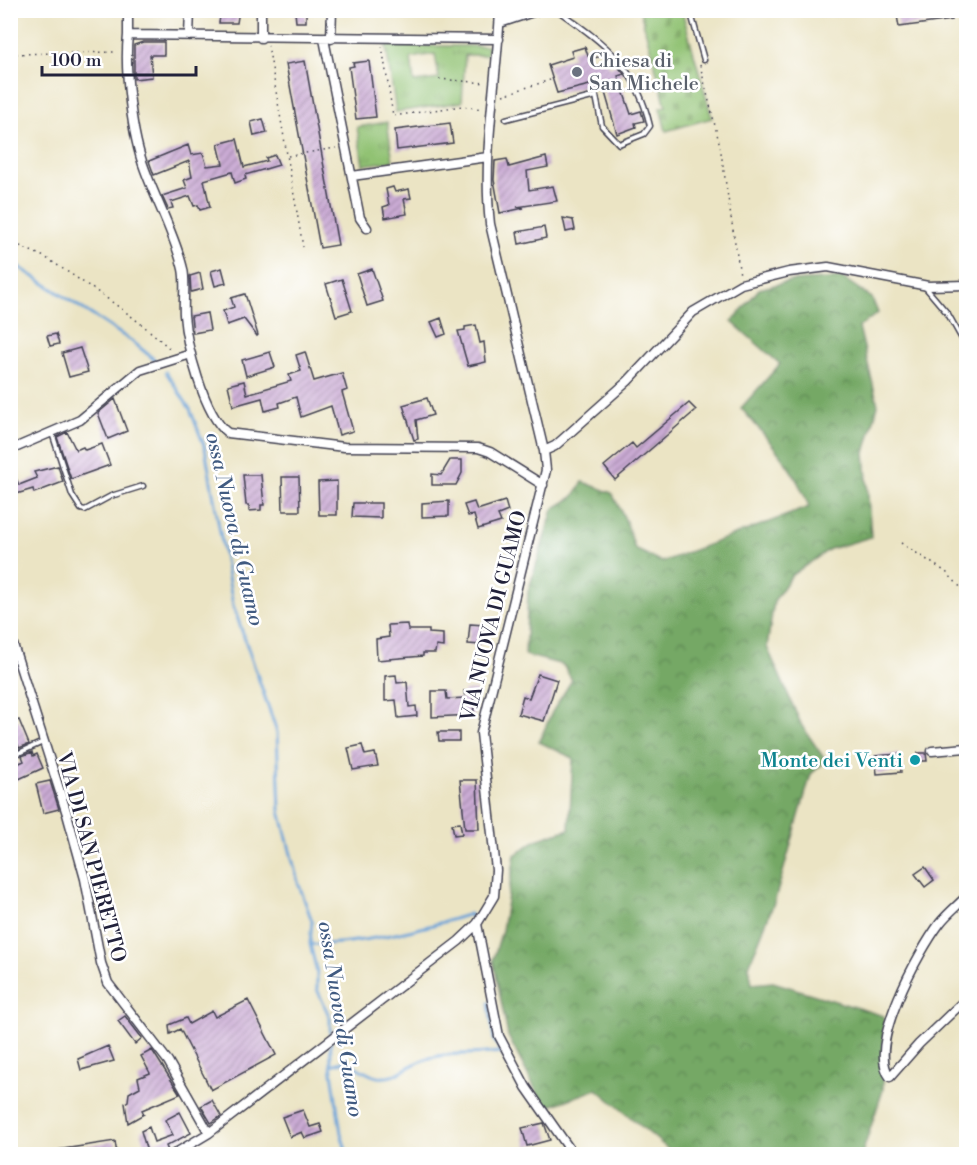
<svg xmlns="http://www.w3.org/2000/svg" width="977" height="1165" viewBox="0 0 977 1165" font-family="'Libre Bodoni',serif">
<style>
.grass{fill:url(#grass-tufts);stroke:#5a7257;stroke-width:1.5;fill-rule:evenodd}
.forest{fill:url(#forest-crowns);stroke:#4b6550;stroke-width:1.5}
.cemetery{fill:url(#cemetery-stones);stroke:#5a7257;stroke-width:1.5}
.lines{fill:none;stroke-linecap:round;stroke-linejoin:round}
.stream{stroke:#67a1d7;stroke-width:3}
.building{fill:url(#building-hatch)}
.lane-casing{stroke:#403f50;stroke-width:7}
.street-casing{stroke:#403f50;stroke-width:11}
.path{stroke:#403f50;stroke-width:1.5;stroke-dasharray:1.5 4.5;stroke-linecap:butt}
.lane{stroke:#fff;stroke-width:4}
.street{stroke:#fff;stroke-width:8}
.worship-dot{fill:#6b7280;stroke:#fff;stroke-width:2}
.culture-dot{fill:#0f9aa8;stroke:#fff;stroke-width:2}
.labels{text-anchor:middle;stroke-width:5;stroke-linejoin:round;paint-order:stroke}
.worship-label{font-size:20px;fill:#5b616d;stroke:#fff;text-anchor:start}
.street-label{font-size:20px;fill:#22223b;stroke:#fff}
.culture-label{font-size:20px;fill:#0d838f;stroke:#fff;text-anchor:end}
.water-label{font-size:21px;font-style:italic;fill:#415b81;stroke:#fff}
</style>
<defs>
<pattern id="grass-tufts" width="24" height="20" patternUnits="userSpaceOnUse" patternTransform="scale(1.5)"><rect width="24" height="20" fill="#91c273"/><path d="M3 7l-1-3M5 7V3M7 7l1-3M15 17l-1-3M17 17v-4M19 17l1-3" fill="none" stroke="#7da664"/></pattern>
<pattern id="forest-crowns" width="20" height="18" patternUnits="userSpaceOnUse" patternTransform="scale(1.5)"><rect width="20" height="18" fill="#74a865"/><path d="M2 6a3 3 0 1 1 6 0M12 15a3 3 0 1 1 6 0" fill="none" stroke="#5f8854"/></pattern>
<pattern id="cemetery-stones" width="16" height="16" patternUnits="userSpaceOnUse" patternTransform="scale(1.5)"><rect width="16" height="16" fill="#91c273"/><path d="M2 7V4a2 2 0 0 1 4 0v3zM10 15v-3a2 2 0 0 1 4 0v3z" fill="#7da664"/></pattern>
<pattern id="building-hatch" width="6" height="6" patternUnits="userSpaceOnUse" patternTransform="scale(1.5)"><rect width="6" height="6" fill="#caabd4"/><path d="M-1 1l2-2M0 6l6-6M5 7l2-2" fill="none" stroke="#a48bad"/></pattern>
</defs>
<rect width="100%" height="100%" fill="#fff"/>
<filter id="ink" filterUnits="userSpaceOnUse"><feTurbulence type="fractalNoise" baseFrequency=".0167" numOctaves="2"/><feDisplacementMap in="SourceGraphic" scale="12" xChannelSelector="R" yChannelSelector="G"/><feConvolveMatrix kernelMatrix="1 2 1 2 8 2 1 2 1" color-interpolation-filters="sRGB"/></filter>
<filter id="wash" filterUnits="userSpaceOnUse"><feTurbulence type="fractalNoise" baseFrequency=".008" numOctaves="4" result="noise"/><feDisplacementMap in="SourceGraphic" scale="24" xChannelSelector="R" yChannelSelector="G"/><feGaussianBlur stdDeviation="1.35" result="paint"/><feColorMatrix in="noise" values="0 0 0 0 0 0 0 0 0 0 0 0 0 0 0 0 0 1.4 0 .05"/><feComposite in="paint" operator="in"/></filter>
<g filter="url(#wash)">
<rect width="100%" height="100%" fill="#ebe4c4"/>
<!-- grass -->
<path class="grass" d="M386 46H488L487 55H465L462 102 396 112ZM435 54 439 79 414 82 411 58Z
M387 122 393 161 363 165 357 127Z"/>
<!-- forest -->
<path class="forest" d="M843 278 872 298 878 313 859 327 878 405 865 453 871 537 830 549 792 575 774 601 767 647 802 726 826 761 811 774 775 900 749 966 752 984 773 982 884 1016 883 1090 862 1154H674L597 1089 545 1108 508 1036 493 960 502 930 515 855 536 840 569 829 573 758 539 742 552 712 572 680 563 665 525 655 528 592 553 509 573 497 583 482 612 493 626 521 635 549 662 562 809 507C795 468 768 439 741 408L780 364 732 322 759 289 791 281Z"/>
<!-- cemetery -->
<path class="cemetery" d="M640 11H682L712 118 666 131 660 108 666 106Z"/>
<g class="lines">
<!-- stream -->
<path class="stream" d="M10 261 133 342 156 361
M166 372 190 409 205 448 233 605 277 732 280 811 298 882 312 921 310 944 317 972V989L330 1018 331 1065 341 1133 347 1154
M310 944C354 946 427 928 470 914L471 917
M489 1003 494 1040 513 1071
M331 1065 345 1061C355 1065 368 1076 378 1077 396 1079 402 1069 417 1063 443 1050 472 1056 500 1052"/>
</g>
<g id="blocks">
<!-- building -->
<path class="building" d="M221 10H239L237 23H219Z
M896 10H927V13L950 10 952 20 899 27Z
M295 12H306V22H296Z
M143 42H164V55H150L152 77 134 79V45Z
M585 47 589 59 603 56 610 67 617 65 624 74 618 76 631 114 641 111 644 121 635 123 636 127 617 134 602 82 557 93 548 65 573 57 571 51Z
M305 61 338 245 320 248 286 64Z
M369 61 376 117 356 119 349 67 354 66 353 63Z
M263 119 267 133 254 136 251 122Z
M450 123 453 143 397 150 395 130Z
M237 139 244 167 267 161 266 158 275 155 279 165 245 175 246 179 235 183 232 172 204 180 210 207 200 210 198 205 194 206 190 196 171 202 173 208 168 209 162 196 187 188 184 180 192 177 189 161 154 175 149 161 188 145 191 155 203 153 207 166 223 164 218 144Z
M546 157 548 167 527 171 529 190 553 186 557 201 517 207 524 208 500 213 494 180 495 161 507 159 509 167Z
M393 187 395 192 409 189 411 198 404 199 407 214 385 218 383 207 389 205 386 189Z
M563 218 573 220 575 230 566 232Z
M544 227 546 238 519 244 517 232Z
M222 268 226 283 215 286 211 271Z
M372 269 383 301 367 306 357 274Z
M200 273 203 289 191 292 190 276Z
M342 279 352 311 336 316 326 284Z
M245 294 258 335 257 336 244 319 227 325 223 311 234 307 231 298Z
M207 313 210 330 193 333 191 316Z
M441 318 446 334 438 337 431 322Z
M476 325 480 343 484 342 486 362 468 366 458 331 465 330V327Z
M56 334 59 344 50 346 47 336Z
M80 348 88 372 69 377 62 353Z
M270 352 275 367 246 376 242 360Z
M305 352 314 381 342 373 347 390 342 392 353 431 339 435 331 406 301 417 296 397 279 403 280 407 265 411 262 398 233 406 228 385 244 381 247 394 291 381 289 375 301 371 296 355Z
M427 398 433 415 416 420 418 439 414 440 403 405Z
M115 399 127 431 108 439 98 413Z
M689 403 696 410 615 480 604 466 632 443 636 448Z
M67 432 76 450 83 447 85 450 102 444 110 465 71 479 57 437Z
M450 460H462V473L456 485H432V474L441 475Z
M10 464 19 485 37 478 34 472 58 466 63 482 34 493 33 489 10 496Z
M243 475H261L264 505H261V510L249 511V505H246Z
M282 477H299L300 511H283Z
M337 481V515H319L318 482Z
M449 501V516L422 517V503Z
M505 501 508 511 498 515 501 522 478 529 474 515 468 516 464 505 474 502 477 510Z
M353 503H381V518L352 517Z
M407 624 408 630H429V633L443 634V647L436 646 435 653H423V656L377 660 376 639 389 637 388 625Z
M470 624 484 625 481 645 468 644Z
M538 674 557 680 544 721 518 714 523 696 529 698Z
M396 675 397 683 407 682 409 707 416 706 417 716 398 718 396 700 385 701V676Z
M476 690 477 699H473L474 715 432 717V691H446L447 699 465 698 464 691Z
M19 720 29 744 19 748 18 745 10 748V723Z
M438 732H459V741H439Z
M362 745 365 755 375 753 378 766 353 770 348 748Z
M32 752 33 756 37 754 43 768 10 783V767L24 761 22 756Z
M918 753H926L927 761H918Z
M899 754 901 772 877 774 875 756Z
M460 780H477L479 829H465Z
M50 781 59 809 43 813 36 784Z
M460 823 462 834 454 835 452 824Z
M925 867 934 880 925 887 915 874Z
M248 1000 276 1055 211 1090 180 1029 170 1034 169 1025 186 1018 189 1024 212 1011 215 1017Z
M125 1016 142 1038 135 1044 118 1021Z
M108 1046 114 1061 81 1070 78 1059Z
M152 1050 180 1094 142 1110 144 1114 128 1123 125 1103 128 1101 129 1093 140 1087 138 1078 150 1073 141 1056Z
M212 1100 221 1116 211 1123 201 1106Z
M303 1110 310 1127 320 1124 323 1132 305 1138 302 1132 290 1137 282 1117Z
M180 1112 191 1133 166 1146 168 1151 148 1155 141 1131 149 1127 154 1142 173 1135 165 1120Z
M544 1123 550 1140 527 1146 522 1128Z
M115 1141 117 1155H57V1150Z"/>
</g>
</g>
<g filter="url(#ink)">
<use href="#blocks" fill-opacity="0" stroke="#403f50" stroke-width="1.5"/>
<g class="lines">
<!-- lane casing -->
<g class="lane-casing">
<path id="lane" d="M690 10 704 60
M506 119 596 96 602 126 619 144 644 134 650 126C636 65 605 44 557 10
M926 288 948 314 966 346
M52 433 72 495 81 509 85 510 111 496 143 486
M10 757 43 742"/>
</g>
<!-- street casing -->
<g class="street-casing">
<path id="street" d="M128 10V35L499 39
M261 10V38
M500 23 539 10
M128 35C124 71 132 136 145 170 157 203 175 235 183 269 186 283 183 300 184 315 186 343 204 416 228 433L344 447 478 448 490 452 543 485
M189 36 190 10
M324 39 360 218 367 228
M331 39 332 10
M352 176 488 157
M10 450 80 420 140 370 191 354
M544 451 555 446 628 381 693 312 741 284 789 272 828 267 928 286 966 285
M10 635 67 814 85 879 101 963 108 983 168 1061 209 1133
M932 751 966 748
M966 897C958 905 947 914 940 923 919 951 866 1046 890 1077L919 1044 966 999
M477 924 499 1036 526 1087 573 1154
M174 1154 209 1133 459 941 477 924 494 896 496 870 481 733 546 470 544 451 490 224C482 153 497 82 500 10"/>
</g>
<!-- path -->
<path class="path" d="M268 45 303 247
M382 46 393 116 462 106 482 109
M10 54 118 52
M700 65 720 146 740 275
M439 79 486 83
M503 95 553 79
M288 156 336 148
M10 239C24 251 36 251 51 261 92 288 134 315 170 349
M901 543 946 572 966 593"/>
<!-- lane -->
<use href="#lane" class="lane"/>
<!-- street -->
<use href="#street" class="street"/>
</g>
</g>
<!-- markers -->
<circle class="worship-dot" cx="577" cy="72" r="6"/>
<circle class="culture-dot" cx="915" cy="760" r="6"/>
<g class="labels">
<!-- worship labels -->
<g class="worship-label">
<text x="589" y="67">Chiesa di<tspan x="589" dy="23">San Michele</tspan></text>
</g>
<!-- street labels -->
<g class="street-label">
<text transform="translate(493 616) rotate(-76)" y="7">VIA NUOVA DI GUAMO</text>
<text transform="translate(92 857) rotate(75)" y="7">VIA DI SAN PIERETTO</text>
</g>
<!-- culture labels -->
<g class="culture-label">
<text x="903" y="767">Monte dei Venti</text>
</g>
<!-- water labels -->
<g class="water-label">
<text transform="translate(235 529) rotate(77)" y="7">ossa Nuova di Guamo</text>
<text transform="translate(341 1019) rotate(81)" y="7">ossa Nuova di Guamo</text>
</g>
</g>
<!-- margin -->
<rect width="977" height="1165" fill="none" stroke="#fff" stroke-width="36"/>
<!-- scale -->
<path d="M42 66v9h154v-9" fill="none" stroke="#22223b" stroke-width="3"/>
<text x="51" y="66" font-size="18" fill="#22223b" stroke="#ffffff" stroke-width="4.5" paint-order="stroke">100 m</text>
</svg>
